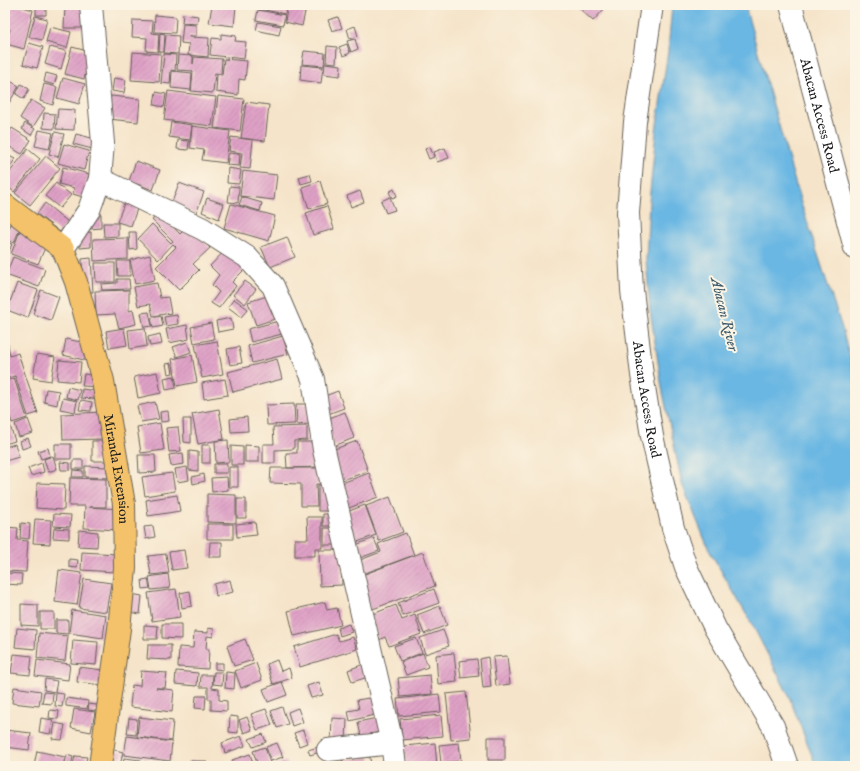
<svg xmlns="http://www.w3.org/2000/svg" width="860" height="771" viewBox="0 0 860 771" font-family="'IM FELL English',serif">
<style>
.water{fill:#6ab7e3;stroke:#436a80}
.building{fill:url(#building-hatch)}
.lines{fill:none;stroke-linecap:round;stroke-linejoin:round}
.minor-casing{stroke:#686259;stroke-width:24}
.major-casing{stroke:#686259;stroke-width:24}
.minor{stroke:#fff;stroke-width:22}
.major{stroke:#f3c26a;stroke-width:22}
.labels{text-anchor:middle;stroke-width:4;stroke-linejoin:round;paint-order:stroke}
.street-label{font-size:14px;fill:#1c1c1c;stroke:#fcf5e5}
.water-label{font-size:15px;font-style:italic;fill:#3b5a6c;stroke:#fcf5e5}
</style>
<defs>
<pattern id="building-hatch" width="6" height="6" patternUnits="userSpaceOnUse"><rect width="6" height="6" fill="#dfa1c6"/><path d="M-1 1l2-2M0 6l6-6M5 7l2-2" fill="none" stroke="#bf8aaa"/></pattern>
</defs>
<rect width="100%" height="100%" fill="#fcf5e5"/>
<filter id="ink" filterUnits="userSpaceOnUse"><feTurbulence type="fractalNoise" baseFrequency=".025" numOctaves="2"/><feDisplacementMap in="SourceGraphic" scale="8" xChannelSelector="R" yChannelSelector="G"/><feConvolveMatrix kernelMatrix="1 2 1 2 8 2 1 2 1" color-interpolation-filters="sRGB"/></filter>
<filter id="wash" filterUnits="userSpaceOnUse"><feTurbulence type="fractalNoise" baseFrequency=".012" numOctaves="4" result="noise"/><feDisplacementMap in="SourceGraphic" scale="16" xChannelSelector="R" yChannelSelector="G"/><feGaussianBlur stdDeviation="0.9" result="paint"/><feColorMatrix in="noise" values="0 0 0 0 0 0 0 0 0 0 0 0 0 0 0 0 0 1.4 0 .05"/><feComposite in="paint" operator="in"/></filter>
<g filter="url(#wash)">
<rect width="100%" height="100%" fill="#f5e4c9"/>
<!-- water -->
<path class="water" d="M672 5H746L747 13 801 203 842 328 855 377V766H816L788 694 753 626 709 550 682 484 662 388 650 310 646 260 649 202 656 131 668 51Z"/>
<g id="blocks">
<!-- building -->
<path class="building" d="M5 5H16L33 10 24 49 6 44 10 29 5 28Z
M36 5H46V15H36Z
M212 5 236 6 234 26 209 23Z
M261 5H284L287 6 285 14 260 9Z
M582 5H600L604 9 593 21 579 8Z
M65 7 86 8V28H64Z
M287 8 305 12 302 26 285 22Z
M258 10 285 15 283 25 256 20Z
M183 14 198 16 197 24 182 23Z
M155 15 176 17 175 33 154 32Z
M35 16 47 19 42 40 29 37Z
M338 17 342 28 332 31 328 20Z
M133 20 153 21 152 33 159 34 158 52 146 51 147 38 132 37Z
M258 22 281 26 279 35 256 30Z
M183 24 196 25V36H189V37L209 38 208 57 188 55 189 44 181 43Z
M355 26 358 36 350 39 347 29Z
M50 27 71 32 67 48 46 42Z
M160 33 165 34 164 52H159Z
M221 34 236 36 235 41 246 42 244 59 210 55 212 38 221 39Z
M166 35 179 36 178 54 164 53Z
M355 39 358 49 351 52 347 41Z
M29 43 43 47 37 68 23 64Z
M347 44 350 53 343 56 339 47Z
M327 46 337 47 336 63 326 62Z
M50 47 66 51 61 69 45 64Z
M72 47 91 52 84 79 65 74Z
M304 51 325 53 324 66 302 64Z
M133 52 161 54 159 82 131 80Z
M164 54 176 55 175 71 171 70 170 84 161 83Z
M178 55 193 56V64L194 57 222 59 221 74 215 73 213 93 191 91 193 71 177 70Z
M224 59 247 61 245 80 239 79 238 95 216 92 217 74 222 75Z
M325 63 341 65 340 76 324 74Z
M301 65 323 67 321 83 300 80Z
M172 71 192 73 191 90 171 88Z
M46 73 57 76 54 85 44 82Z
M5 78 19 86 9 103 5 101Z
M63 78 85 84 79 104 57 98Z
M114 78 126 80 124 93 112 91Z
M21 84 29 89 24 99 16 94Z
M44 84 57 87 53 105 40 101Z
M168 91 216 97 212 126 164 120Z
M156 92 166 94 164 107 154 105Z
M111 96 140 99 138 122 108 119Z
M218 96 244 99 240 131 214 128Z
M31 100 45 108 33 127 20 118Z
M246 102 269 105 265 141 241 138Z
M58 109 75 110 74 130 56 129Z
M44 113 55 114 54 129 43 128Z
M171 122 192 125 190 140 169 137Z
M25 123 35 129 31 135 22 129Z
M192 126 230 131 226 163 202 160 204 150 190 148Z
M12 128 31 140 22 154 5 144V139Z
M39 130 53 133 49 149 35 146Z
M55 132 64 134 58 157 49 154Z
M76 134 99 140 96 150 73 144Z
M231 137 253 140 250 169 240 168 242 153 229 151Z
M178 140 189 141 188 150 177 149Z
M64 144 89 151 84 170 58 163Z
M430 147 434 157 429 159 425 149Z
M445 148 449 158 437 162 434 152Z
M28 149 40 159 14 192 5 184V178Z
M229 153 240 154 239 166 227 165Z
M7 155 15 159 5 176V159Z
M46 156 60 168 30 205 15 193Z
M136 161 160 170 153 190 129 181Z
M63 167 89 174 86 186 88 187 86 198 73 194 74 188 59 184Z
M228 168 241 170 239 184 227 183Z
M243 171 277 175 274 200 240 196Z
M310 174 312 181 301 184 299 177Z
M320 181 327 204 309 209 302 187Z
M56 183 71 195 60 208 45 196Z
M179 183 204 192 196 214 171 205Z
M230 186 239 187 238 203 228 202Z
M394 189 397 196 392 198 389 192Z
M360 191 364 202 351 207 347 196Z
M242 197 262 203 260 211 239 205Z
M390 197 395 210 386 213 381 201Z
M207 198 224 204 219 219 202 212Z
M125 201 138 206 131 226 117 222Z
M45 203 68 222 60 232 37 214Z
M231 204 275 216 269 241 224 228Z
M327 206 334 229 313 235 306 213Z
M160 213 180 234 188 226 210 248 193 264 199 270 179 290 156 267 176 247 173 244 158 260 138 239 152 224 171 243 173 241 152 220Z
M89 214H101V228L90 229Z
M13 219 22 223 14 243 5 239Z
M103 223H118V236L104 237Z
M20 231 47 243 38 264 11 254Z
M91 232V247L80 248V233Z
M129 232H136L137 249 130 250Z
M287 237 295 257 270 267 261 247Z
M128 238V259L94 261 93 239Z
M5 241 12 244 5 262Z
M228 247 247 267 232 282 236 286 219 308 211 303 219 292 212 285 219 275 210 266Z
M150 255 155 280 135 284 130 260Z
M13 257 45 269 39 287 6 275Z
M91 258 93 292H83L82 259Z
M117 261H130V276H118Z
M95 263H115V282H96Z
M117 279H129L130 289 102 290 101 284 117 283Z
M245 281 256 289 245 304 233 295Z
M17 283 38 290 28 318 7 310Z
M157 283 160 298 168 297 171 313 153 316 150 304 138 306 134 287Z
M41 290 59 297 51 320 33 314Z
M129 290V311L133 310 136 324 119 328 115 314 96 315 95 291Z
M267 296 275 319 256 325 248 302Z
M234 299 248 309 241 317 228 307Z
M149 312 152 326 144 327 141 313Z
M177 315 178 324 166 326 164 317Z
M161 316 163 326 153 328 151 318Z
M231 318 233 329 218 332 216 321Z
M279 321 282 334 251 342 248 329Z
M211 323 214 339 194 343 191 327Z
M187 325 189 339 169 343 166 329Z
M124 328 127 345 109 348 106 331Z
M145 328 147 346 130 349 128 330Z
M160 334 162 344 150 346 148 337Z
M283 336 288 354 252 363 248 346Z
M66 339 91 344 88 361 63 355Z
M217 341 223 374 202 378 195 345Z
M187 342 191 352 177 357 173 347Z
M5 344H8L10 356 18 353 38 413 28 416 15 376 5 379Z
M239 347 242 363 230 365 227 349Z
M37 354 55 357 51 381 33 378Z
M192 355 197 382 177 386 172 359Z
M277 359 282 379 233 392 228 372Z
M59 360 81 362 79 382 57 380Z
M171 363 173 373 168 374 166 364Z
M157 372 161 393 138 398 134 377Z
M84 374 100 376 99 387 82 386Z
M174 376 176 388 166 390 164 378Z
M14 378 27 418 12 423 5 402V381Z
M225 379 228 395 204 399 202 383Z
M68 387 80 390 78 400 66 397Z
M46 389 59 391 57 405 44 402Z
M82 389 96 391 95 399 81 398Z
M338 391 344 408 328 414 322 397Z
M63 398 77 401 75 412 60 409Z
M81 400 92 402 91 411 79 410Z
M155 402 159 419 141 422 137 406Z
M294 404 295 424 267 425 266 405Z
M296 404H309V424L297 425Z
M219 409 224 439 198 444 192 414Z
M168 411 169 421 161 422 160 412Z
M102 412 103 439 63 440 62 414Z
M345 412 354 438 334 446 324 420Z
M247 417 248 431 231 432 230 419Z
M8 419 15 441 5 444V420Z
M28 419 33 433 19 437 15 424Z
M183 419H191V443L184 442Z
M160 423 164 450 141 453 137 427Z
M307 426V440L294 441V449L275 450V463H263V444H274L273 427Z
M178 427 181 451 169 452 166 428Z
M28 438 31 446 22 449 20 441Z
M228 440 229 462 216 463 215 441Z
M92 441H113V461H92Z
M357 441 368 471 340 481 329 451Z
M297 442H318L319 467 287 468 286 453H297Z
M15 444 19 457 5 461V447Z
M55 444H71V459H55Z
M202 445H210V463H202Z
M245 445 259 446V462H245Z
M231 446 243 447V465H231Z
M48 448 50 456 41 459 38 451Z
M189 451 198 452V471L189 470Z
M183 453 184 464 171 466 169 455Z
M138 455H155L156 472 139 473Z
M53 456 57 469 48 472 44 459Z
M73 460H83V469H73Z
M60 462 70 463V470H61Z
M42 463 44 472 31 476 28 468Z
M214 464H227V473H214Z
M85 466 108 467V478L85 477Z
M187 467 189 480 177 482 175 469Z
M229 467H238V487H229Z
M271 468H325V484H316L317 506H301V484L270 483Z
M73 470 83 471V477H72Z
M172 473 175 491 145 496 142 477Z
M369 473 378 497 349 508 339 484Z
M204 474 205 481 193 484 192 477Z
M227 477 228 490 212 492 211 478Z
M70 478 106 479V507H89L120 509 118 530 84 528 85 506H69Z
M37 483 65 484 64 510 36 508Z
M318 485H329V511H318Z
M207 494 236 495V523L207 522Z
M177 495 180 511 148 516 146 500Z
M390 497 403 532 379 541 366 506Z
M237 499H246V518H237Z
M365 505 376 535 352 544 341 514Z
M54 514 71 515 70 527 53 526Z
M323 514H337V526H323Z
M307 517H322V548H315V556H295V539H308Z
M35 519 51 520 50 544 33 543Z
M255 522 257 535 237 537 236 524Z
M21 523 30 524 29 539 20 538Z
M207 524H233V539H207Z
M153 526 155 537 146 539 144 527Z
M5 527 18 528 17 540 28 541 26 572 5 571Z
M54 528 69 529V539L53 538Z
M324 528H340L341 545H324Z
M79 530 98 532 97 547 78 546Z
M406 533 414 555 360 575 355 562 381 552 378 544Z
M374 538 379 551 354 560 350 547Z
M210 542H222V557H209Z
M184 550 187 568 172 570 169 552Z
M319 550H341L342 585 320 586Z
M82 552 116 554 115 572 81 570Z
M423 552 435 586 370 610 357 577Z
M166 554 169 573 151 575 148 556Z
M69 559 78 560 77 568 69 567Z
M59 570 82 573 77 605 55 602Z
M5 573 22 574 21 585 5 584Z
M168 574 170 588 151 590 149 577Z
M84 579 111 583 106 612 79 608Z
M148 579 150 588 143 589 142 580Z
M230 580 233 592 216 596 214 584Z
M176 589 180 617 152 621 148 593Z
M434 589 439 603 403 616 398 603Z
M190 591 192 606 182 608 180 593Z
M126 593 142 596 140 614 124 611Z
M325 602 327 610 337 608 341 625 294 636 288 611Z
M21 604 38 605V626L21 625Z
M396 605 402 620 415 615 421 634 389 646 385 637 379 640 370 615Z
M440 606 447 625 424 634 417 615Z
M72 610 106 615 103 638 69 633Z
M40 612H54V629H40Z
M56 620H68V634L56 633Z
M162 624H181V639L162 638Z
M349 624 352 632 340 636 338 628Z
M144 625 158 626 157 639H144Z
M17 628 36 630 35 649 15 647Z
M208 628 214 629 213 637 207 636 206 649H209L208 669 178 667 179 647 193 648 194 632 208 633Z
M443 630 449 646 425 654 420 638Z
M39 633 68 636 65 661 37 658Z
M336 634 339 641 353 637 357 649 300 667 294 647Z
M416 638 422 653 400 661 394 646Z
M245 639 253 660 234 666 227 646Z
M73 640 98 642 96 665 71 663Z
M148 645H171V660L147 659Z
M423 653 428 667 406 675 401 662Z
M454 653 457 682 438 684 436 655Z
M14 654 32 656 30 675 11 673Z
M507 656 510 684 496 686 493 657Z
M488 657 491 687 483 688 480 659Z
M477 659 479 676 461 678 459 661Z
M37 660 70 664 68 680 35 676Z
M277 660 281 671 289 668 292 678 273 684 267 664Z
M215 663H223V670L215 669Z
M256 663 262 680 241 688 235 671Z
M364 664 368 677 352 682 348 670Z
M79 667 111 671 109 686 77 682Z
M141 671 167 673 165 688H156L174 690 172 712 130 707 132 685 140 686Z
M176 671 198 673 197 686 175 684Z
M214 672H223L222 685 213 684Z
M226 672 235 673 234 689 225 688Z
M201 675H213L212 688 219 689V700L227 701V711L211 710V699H208V687H200Z
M430 675 432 694 400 697 398 678Z
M45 679 57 681 55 692 44 690Z
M282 682 287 695 268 702 263 689Z
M319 682 323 695 311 698 307 686Z
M14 687 41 691 39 706 12 703Z
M44 692 53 693 52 704 42 703Z
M466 692 471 738 451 740 446 694Z
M56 693 64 694 62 707 55 706Z
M439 694 441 712 399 716 397 699Z
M196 696H206L205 709 195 708Z
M375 697 378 714 350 721 348 711 359 709 357 700Z
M66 698 88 701 87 709 66 706Z
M89 704 105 706 104 712 88 710Z
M282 707 288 724 277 728 271 711Z
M298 708 303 722 292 726 288 712Z
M74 709 95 712 91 732 71 728Z
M266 709 272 725 257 730 251 714Z
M50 710 59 711 58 719 49 718Z
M441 715 443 736 402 740 400 719Z
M230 716 238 717V733L229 732Z
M139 717 173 721 171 741 137 737Z
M247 717 252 730 244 733 239 720Z
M382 717 385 731 361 736 358 722Z
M41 718 53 720 50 734 39 732Z
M129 718 137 719 136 735 127 734Z
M332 718 347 719 346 741H331Z
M55 723 65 725 62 740 52 739Z
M5 730 31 733 29 750 5 747Z
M303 730 307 743 299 746 294 733Z
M263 734 266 742 253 747 249 739Z
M127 736 172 742 170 761 124 755Z
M241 736 245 746 225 753 222 743Z
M488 737H505V760H488Z
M277 743 283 757 271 761 266 747Z
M435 743 437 766H406L404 746Z
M459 743 461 761 441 763 439 745Z
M265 747 271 766H258L253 751Z
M318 747 320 752 310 755 308 750Z
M107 748 123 752 120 766 104 764Z
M37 751 65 757 63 766H34Z
M250 754 254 766H234L232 760Z
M67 755 73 757 71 766H64Z
M75 756 87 757 85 766 73 765Z
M370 757 371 766H343L342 760Z
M124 758 141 760V766H123Z
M189 761H206V766H188Z
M286 761 288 766H272Z
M145 762 162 764 161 766H144Z
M488 763 515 764V766H488Z"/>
</g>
</g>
<g filter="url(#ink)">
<use href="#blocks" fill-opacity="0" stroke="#686259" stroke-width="1"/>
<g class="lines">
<!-- minor casing -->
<g class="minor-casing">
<g id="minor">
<path id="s1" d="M652 5 635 122 628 213 632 290 642 375 652 436 673 528 686 567 715 628 773 726 787 766"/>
<path id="s2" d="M791 5 855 248"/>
<path d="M100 179 203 229 247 257 273 286 313 379 324 450 392 743 395 766"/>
<path d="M63 249 89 210 100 179 103 143 91 5"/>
<path d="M328 750 392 743"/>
</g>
</g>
<!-- major casing -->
<g class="major-casing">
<g id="major">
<path id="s3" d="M5 205 63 249 76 282 103 381 124 504 125 568 119 629 100 766"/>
</g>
</g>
<!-- minor -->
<use href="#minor" class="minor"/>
<!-- major -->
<use href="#major" class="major"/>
</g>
</g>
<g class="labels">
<!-- street labels -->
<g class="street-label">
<text dy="5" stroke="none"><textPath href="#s2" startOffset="114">Abacan Access Road</textPath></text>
<text dy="5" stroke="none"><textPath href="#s1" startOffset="397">Abacan Access Road</textPath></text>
<text dy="5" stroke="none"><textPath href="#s3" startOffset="300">Miranda Extension</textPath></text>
</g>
<!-- water labels -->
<g class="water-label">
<text transform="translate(725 314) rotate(76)" y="5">Abacan River</text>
</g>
</g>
<!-- margin -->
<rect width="860" height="771" fill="none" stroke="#fcf5e5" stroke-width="20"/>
</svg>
